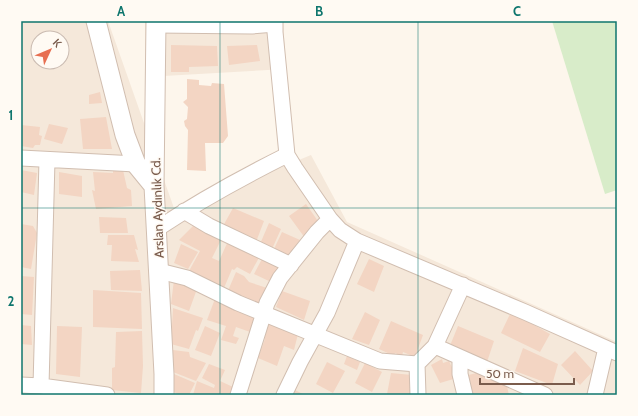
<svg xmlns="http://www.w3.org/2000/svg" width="638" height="416" viewBox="0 0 638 416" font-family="Cabin,sans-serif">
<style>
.residential{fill:#f5e8da;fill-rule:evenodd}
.green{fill:#d8ecc9}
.building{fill:#f3d5c3}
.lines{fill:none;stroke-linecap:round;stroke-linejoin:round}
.minor-casing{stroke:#d1beb0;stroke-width:17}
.tertiary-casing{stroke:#d1beb0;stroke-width:21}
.minor{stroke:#fff;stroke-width:15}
.tertiary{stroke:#fff;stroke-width:19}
.grid{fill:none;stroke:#0f766e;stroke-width:1;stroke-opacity:0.55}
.labels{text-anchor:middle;stroke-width:3;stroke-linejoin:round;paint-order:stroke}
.street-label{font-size:13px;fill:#7a5c4d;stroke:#fffaf3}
.neatline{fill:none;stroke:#0f766e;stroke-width:1.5}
.grid-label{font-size:13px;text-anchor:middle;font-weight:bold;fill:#0f766e}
</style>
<rect width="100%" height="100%" fill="#fdf6ec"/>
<!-- residential -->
<path class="residential" d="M21 21H108L175 211 311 155 347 222 617 342V395H21ZM38 38H62V62H38Z
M145 21H283L286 69 146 77Z"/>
<!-- green -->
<path class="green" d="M552 21H617V190L605 194Z"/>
<!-- building -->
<path class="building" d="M171 45 217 46 218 66 189 67V72H171Z
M257 45 260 61 229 65 227 46Z
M187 79 199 80V85L211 86 212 83 224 84 228 136 223 143H205L206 171 187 170 188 130 185 126 184 121 187 119 188 107 183 102 187 99Z
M100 92 102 103 89 104V95Z
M106 117 112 149H83L80 119Z
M49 124 68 128 62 144 44 139Z
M21 125 40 127 39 135 42 136 40 145H35L33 148 21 146Z
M21 170 37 173 34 195 21 192Z
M113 170H123L127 188 131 190 132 206 96 209 92 190 95 191 93 172 113 173Z
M59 172 82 176V197L59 194Z
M306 204 320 224 305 238 289 216Z
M233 208 264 221 256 242 223 226Z
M99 217 126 218 128 233H100Z
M269 223 281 229 272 249 260 244Z
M21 224 33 226 37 233 31 269 21 267Z
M195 224 222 238 212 258 219 261 229 239 261 254 250 274 237 267 234 270 232 269 224 288 189 271 200 251 179 240Z
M282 232 300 240 289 259 274 249Z
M108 235H134L138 250 135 249 139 262 111 261 112 245H107Z
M181 244 198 252 188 269 174 263Z
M263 257 280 267 271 282 254 274Z
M369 259 384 266 374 292 357 284Z
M140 270 142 291 111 290 110 271Z
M236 272 244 276 249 282 270 289 260 307 227 293Z
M21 276 34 277 32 315 21 314Z
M174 280 197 289 189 311 171 304Z
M93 290 141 293 142 329 93 327Z
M282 291 310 301 304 320 276 307Z
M216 296 255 316 250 332 236 327 233 336 239 338 236 344 221 340 226 326 207 320Z
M173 308 203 318 198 331 196 330 189 349 171 344Z
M365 312 380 320 369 345 352 339Z
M511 312 550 334 540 352 501 333Z
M391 321 423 335 415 357 403 352 402 356 395 353 394 356 379 349Z
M269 323 298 334 294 350 284 346 277 366 258 358 265 339 264 338Z
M21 325 31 326 32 345 21 344Z
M57 326 82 327 80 377 56 374Z
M205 326 220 333 211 356 195 350Z
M458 326 494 341 487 362 449 348Z
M142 331 143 366 141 393 112 390V368L115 367 116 332Z
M523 348 558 364 552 385 515 371Z
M173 350 189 352 190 357 206 363 196 381 173 372Z
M575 351 593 371 580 385 561 365Z
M347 356 360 362 357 370 344 364Z
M442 359 443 363 449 361 457 378 440 383 431 365Z
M327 362 345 371 333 393 316 384Z
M365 363 382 372 372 392 355 383Z
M209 364 225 370 220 381 233 387 230 395H193L197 381 214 388 215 385 202 378Z
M481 372 483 377 496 376 506 382 509 395H469L464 376Z
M391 373 412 375V395L387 394Z
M174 374 195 383 189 395H180L172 391Z
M295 390 305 395H292Z"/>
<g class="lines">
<!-- minor casing -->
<g class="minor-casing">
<path id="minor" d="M275 21V32L287 155 295 168 330 219 340 230 357 241 525 312 617 353
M156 25 252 26 275 24
M21 158 136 164
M184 211 209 226 291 265
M157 229C199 201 243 177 287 155
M159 271 187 278 238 303 380 361 417 364 435 346 545 395
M435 346 463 285
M460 358V374L465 395
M417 364 418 395
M21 385 41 386 107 395
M41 386 47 160
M238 395 267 303 280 278 317 232 330 219
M284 395 300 362 327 313 357 241
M595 395 606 348"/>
</g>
<!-- tertiary casing -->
<g class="tertiary-casing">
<path id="tertiary" d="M96 21 125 135 136 164 154 186
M156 21 154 186 164 374V395"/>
</g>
<!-- minor -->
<use href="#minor" class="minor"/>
<!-- tertiary -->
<use href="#tertiary" class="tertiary"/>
</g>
<!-- grid -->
<path class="grid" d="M220 21V395M418 21V395M21 208H617"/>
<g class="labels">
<!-- street labels -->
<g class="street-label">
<text transform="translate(157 208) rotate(-92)" y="5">Arslan Aydınlık Cd.</text>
</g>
</g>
<!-- border -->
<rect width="638" height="416" fill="none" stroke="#fffaf3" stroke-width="44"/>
<!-- north arrow -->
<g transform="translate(50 50) rotate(46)"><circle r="19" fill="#fffaf3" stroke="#cabbb1"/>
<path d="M0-3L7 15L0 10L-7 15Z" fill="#e76f51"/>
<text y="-6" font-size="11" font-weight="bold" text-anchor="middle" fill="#7a5c4d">K</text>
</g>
<!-- scale -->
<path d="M480 378v6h94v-6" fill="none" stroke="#7a5c4d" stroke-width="2"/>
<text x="486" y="378" font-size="12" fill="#7a5c4d" stroke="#fffaf3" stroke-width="3" paint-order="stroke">50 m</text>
<rect x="22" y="22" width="594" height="372" class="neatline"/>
<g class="grid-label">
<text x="121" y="16">A</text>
<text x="319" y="16">B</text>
<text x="517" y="16">C</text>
<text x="11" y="120">1</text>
<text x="11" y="306">2</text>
</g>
</svg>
